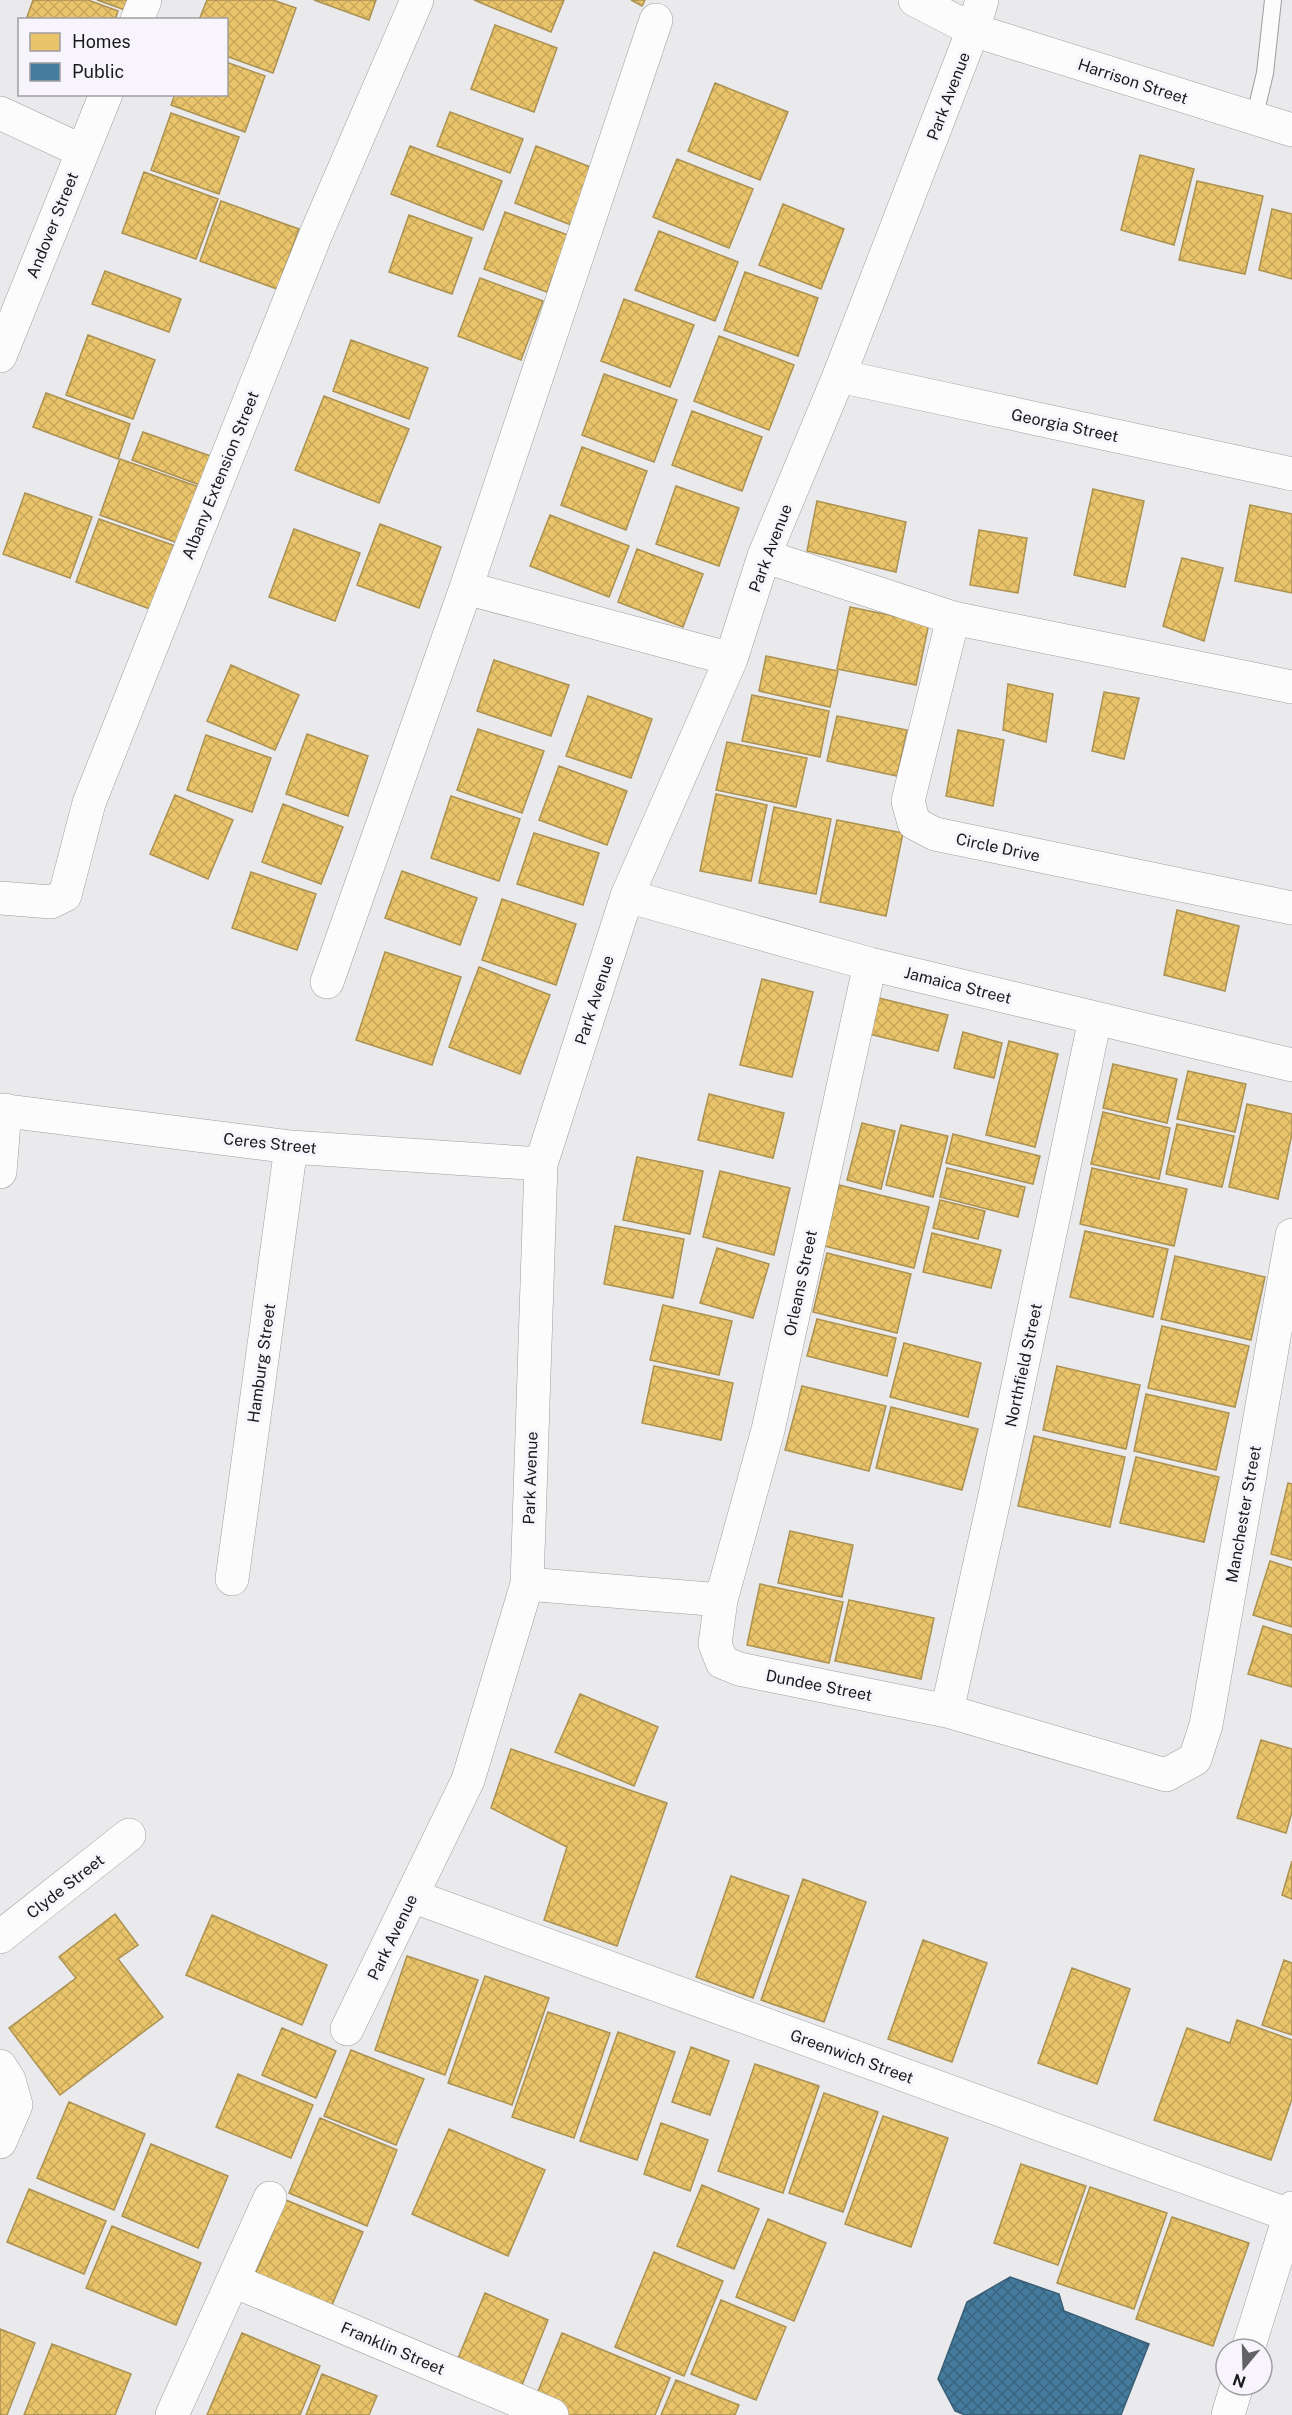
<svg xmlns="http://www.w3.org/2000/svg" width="1292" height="2415" viewBox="0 0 1292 2415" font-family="'Public Sans',sans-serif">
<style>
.homes{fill:url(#homes-cross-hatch);stroke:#ab9152;stroke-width:1.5}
.public{fill:url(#public-cross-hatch);stroke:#385e76;stroke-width:1.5}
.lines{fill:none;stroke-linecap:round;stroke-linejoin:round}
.service-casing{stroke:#9e9ea0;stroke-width:18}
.minor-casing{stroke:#9e9ea0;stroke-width:34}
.service{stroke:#fcfcfc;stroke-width:16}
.minor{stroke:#fcfcfc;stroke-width:33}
.labels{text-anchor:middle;stroke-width:6;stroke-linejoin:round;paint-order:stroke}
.street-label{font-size:16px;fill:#1a191b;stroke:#f7f5fb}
</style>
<defs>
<pattern id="homes-cross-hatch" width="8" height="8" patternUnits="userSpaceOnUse" patternTransform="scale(1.5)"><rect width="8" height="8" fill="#e9c46a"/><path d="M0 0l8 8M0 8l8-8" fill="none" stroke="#c7a85b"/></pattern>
<pattern id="public-cross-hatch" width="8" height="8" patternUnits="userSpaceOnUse" patternTransform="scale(1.5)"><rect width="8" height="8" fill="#457b9d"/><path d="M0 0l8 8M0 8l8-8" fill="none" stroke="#39647f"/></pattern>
</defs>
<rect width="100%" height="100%" fill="#eae9ec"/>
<!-- homes -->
<path class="homes" d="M33 0H88L118 11 115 20H26Z
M97 0H129L125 10Z
M207 0H273L296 8 273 73 226 56V20H199Z
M314 0H376L369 20Z
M474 0H564L551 32Z
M631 0H645L642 6Z
M495 25 557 48 534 112 471 89Z
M226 62 265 76 245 132 171 105 175 94H226Z
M715 83 788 112 760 180 688 151Z
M450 112 523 139 510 173 437 146Z
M171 113 239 137 219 194 151 170Z
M410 146 502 181 483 230 391 194Z
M536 146 593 168 571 225 515 203Z
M1140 155 1194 169 1174 245 1121 230Z
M677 159 753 189 729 248 653 217Z
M144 172 218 199 196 259 122 233Z
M1197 181 1263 196 1245 274 1179 260Z
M221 201 299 229 277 289 200 261Z
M783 204 844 229 821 289 759 265Z
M1272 209 1292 214V279L1259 270Z
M505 212 568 235 547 292 484 269Z
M409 215 472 238 452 294 389 272Z
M659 231 738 262 715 321 635 290Z
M105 271 181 299 169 332 92 304Z
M745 272 818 298 798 356 724 330Z
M480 278 543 301 521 360 458 336Z
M624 299 694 325 670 387 601 361Z
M88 335 155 360 133 419 66 395Z
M719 336 794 365 769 430 694 401Z
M351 340 428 368 409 419 333 391Z
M604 374 677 400 654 462 582 435Z
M46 393 130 424 118 459 33 427Z
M324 396 409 429 379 503 295 470Z
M692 411 762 437 742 491 672 465Z
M143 432 219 459 208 488 132 460Z
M582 447 647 471 626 530 561 505Z
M120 459 210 491 189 547 100 515Z
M676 486 739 508 719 566 656 544Z
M1093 489 1144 501 1125 587 1074 575Z
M25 493 92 517 70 578 3 554Z
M817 501 906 522 896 572 807 551Z
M1250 505 1292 514V593L1235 581Z
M550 515 629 546 609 597 530 566Z
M99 519 184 549 161 613 76 582Z
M380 524 441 547 419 608 357 585Z
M294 529 360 553 335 621 269 597Z
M979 530 1027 538 1018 593 970 585Z
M637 549 703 574 683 627 618 602Z
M1182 558 1223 568 1204 641 1163 626Z
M850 607 929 623 916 685 837 669Z
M766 656 838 671 830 707 759 691Z
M494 660 569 685 551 736 477 711Z
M231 665 299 695 275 750 207 721Z
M1008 684 1053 694 1046 742 1003 730Z
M1104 692 1139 698 1124 759 1092 751Z
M752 695 829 711 820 757 742 741Z
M588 696 652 719 631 778 566 756Z
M837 716 907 730 897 776 827 761Z
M478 729 544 751 522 813 457 790Z
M958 730 1004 740 993 806 946 796Z
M307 734 368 756 348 816 286 794Z
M206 735 271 758 252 812 187 790Z
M727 742 807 758 796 807 716 790Z
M559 766 627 791 607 845 539 820Z
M716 794 767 805 751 881 700 871Z
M175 795 233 820 208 879 150 854Z
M451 796 520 819 499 881 431 858Z
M283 804 343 827 321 884 262 862Z
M774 807 831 819 816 894 759 883Z
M837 820 903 833 886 916 820 902Z
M534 833 599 853 583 905 517 884Z
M402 871 477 898 460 945 385 918Z
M251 872 316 894 297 950 232 928Z
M502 899 576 924 556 985 482 960Z
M1177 910 1239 926 1225 991 1164 975Z
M385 952 461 977 432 1065 356 1040Z
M479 967 550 995 520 1074 449 1047Z
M762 979 813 992 792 1077 740 1065Z
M875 997 948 1015 938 1051 865 1033Z
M963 1032 1002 1043 994 1078 954 1068Z
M1009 1041 1058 1054 1035 1147 986 1135Z
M1113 1064 1177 1079 1167 1123 1103 1108Z
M1188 1071 1246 1084 1235 1132 1177 1119Z
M709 1094 784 1113 773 1158 698 1140Z
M1247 1104 1292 1114V1134L1278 1199 1229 1187Z
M1103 1112 1170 1128 1159 1179 1091 1164Z
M862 1123 895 1131 881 1189 847 1180Z
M1177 1124 1234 1136 1222 1187 1166 1174Z
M901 1125 948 1136 933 1197 886 1185Z
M953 1134 1040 1156 1033 1184 946 1163Z
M637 1157 703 1171 690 1234 623 1220Z
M947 1168 1025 1187 1018 1217 940 1197Z
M1092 1168 1187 1189 1174 1246 1080 1224Z
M720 1171 790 1188 774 1255 703 1237Z
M839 1185 929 1207 914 1268 824 1246Z
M940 1200 985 1211 978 1239 933 1228Z
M615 1226 684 1239 673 1298 604 1284Z
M1085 1231 1168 1249 1153 1317 1070 1297Z
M932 1233 1001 1250 991 1288 923 1272Z
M717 1248 769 1264 753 1318 700 1303Z
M827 1253 911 1274 897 1333 813 1312Z
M1175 1256 1265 1277 1251 1340 1161 1319Z
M663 1305 732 1321 719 1375 650 1360Z
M817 1319 896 1338 887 1376 807 1356Z
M1162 1326 1249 1346 1235 1407 1148 1388Z
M904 1343 981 1363 968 1417 890 1397Z
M654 1366 733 1383 721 1440 642 1423Z
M1057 1366 1140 1385 1126 1449 1043 1430Z
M802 1386 886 1406 869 1471 785 1450Z
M1146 1394 1229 1413 1216 1470 1134 1451Z
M891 1407 978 1429 962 1490 876 1468Z
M1034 1436 1125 1457 1110 1527 1018 1506Z
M1136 1457 1219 1477 1204 1542 1120 1523Z
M1288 1483 1292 1484V1560L1271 1554Z
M790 1531 853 1545 842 1597 778 1583Z
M1270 1561 1292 1568V1627L1253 1615Z
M760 1584 843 1602 829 1663 747 1645Z
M849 1600 934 1618 921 1679 835 1661Z
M1263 1626 1292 1635V1687L1248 1674Z
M580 1694 658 1727 634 1786 555 1752Z
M1261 1740 1292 1749V1812L1286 1833 1237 1818Z
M511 1749 667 1803 617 1946 544 1920 567 1847 491 1808Z
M1292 1861V1899L1282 1895Z
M731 1876 789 1896 753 1998 696 1977Z
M803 1879 866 1902 824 2022 761 2000Z
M115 1914 138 1945 118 1959 163 2017 60 2095 9 2028 76 1978 59 1957Z
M212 1915 327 1965 302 2025 186 1975Z
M923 1940 987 1963 952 2062 888 2039Z
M407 1956 478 1980 445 2075 375 2050Z
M1284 1960 1292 1963V2035L1262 2025Z
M1072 1968 1130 1989 1097 2084 1038 2063Z
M485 1976 549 1998 512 2105 448 2083Z
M548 2012 610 2033 574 2138 512 2117Z
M1237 2020 1292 2040V2099L1271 2160 1154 2120 1187 2028 1230 2043Z
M282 2028 336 2051 316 2098 262 2075Z
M618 2032 675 2052 637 2160 580 2141Z
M691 2047 729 2061 710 2115 672 2102Z
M351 2050 424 2079 396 2145 324 2116Z
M755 2064 819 2086 783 2193 718 2171Z
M238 2074 313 2105 291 2158 216 2127Z
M824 2093 878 2112 843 2212 789 2193Z
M69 2102 145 2134 114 2210 37 2178Z
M883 2116 948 2138 911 2247 845 2224Z
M320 2118 397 2150 367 2226 289 2193Z
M661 2123 708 2140 690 2191 644 2174Z
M449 2129 545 2170 508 2256 412 2214Z
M151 2144 228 2176 198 2248 122 2216Z
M1021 2164 1086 2186 1058 2265 994 2243Z
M702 2185 759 2209 734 2269 677 2246Z
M1090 2187 1167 2213 1134 2309 1057 2283Z
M29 2189 106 2221 84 2274 7 2242Z
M286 2200 363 2232 329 2312 253 2280Z
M1172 2217 1249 2243 1213 2346 1136 2319Z
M768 2219 826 2243 794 2321 736 2297Z
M112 2226 201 2263 176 2325 86 2288Z
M654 2252 723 2281 684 2376 615 2347Z
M485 2293 548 2320 520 2390 456 2363Z
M721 2300 786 2327 756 2400 691 2374Z
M0 2329 35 2343 7 2415H0Z
M242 2333 320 2366 300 2415H207Z
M562 2333 670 2378 655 2415H567L534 2401Z
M52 2344 131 2374 115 2415H24Z
M322 2374 377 2396 369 2415H306Z
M676 2380 739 2405 735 2415H661Z"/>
<!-- public -->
<path class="public" d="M1010 2277 1059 2294 1064 2311 1149 2344 1121 2415H965L955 2411 938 2379 967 2302Z"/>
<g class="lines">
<!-- service casing -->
<g class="service-casing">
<path id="service" d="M1254 119 1265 73 1273 0"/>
</g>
<!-- minor casing -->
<g class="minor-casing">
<path id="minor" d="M915 0 973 30 1292 130
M137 20 145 0
M0 113 82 151
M0 356 106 94
M839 376 1292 474
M764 556 953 618 1292 687
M466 588 731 659
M953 618 908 801 914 823 935 834 1292 908
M627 896 870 964 1292 1065
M0 898 51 902 65 895 89 803 316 234 417 0
M870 964 768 1430 721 1600 715 1644 722 1662 739 1669 947 1711 1166 1775 1195 1759 1206 1725 1292 1235
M327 982 466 588 656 20
M0 1110 291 1147 541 1164
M0 1172 5 1110
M232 1579 291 1147
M527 1584 721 1600
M947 1711 994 1500 1095 1019
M412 1896 1292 2216
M0 1937 129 1835
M347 2029 468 1780 527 1584 541 1164 627 896 731 659 764 556 839 376 973 30 982 0
M0 2066 9 2080 16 2105 0 2142
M234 2281 552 2415
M1248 2349 1292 2208
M172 2415 270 2198
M1228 2415 1237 2385"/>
</g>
<!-- service -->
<use href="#service" class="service"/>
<!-- minor -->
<use href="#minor" class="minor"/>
</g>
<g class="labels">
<!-- street labels -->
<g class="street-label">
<text transform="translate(1133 81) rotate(18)" y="6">Harrison Street</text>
<text transform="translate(948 96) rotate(-69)" y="6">Park Avenue</text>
<text transform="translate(52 225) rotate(-68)" y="6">Andover Street</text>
<text transform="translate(1065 425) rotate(12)" y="6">Georgia Street</text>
<text transform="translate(220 475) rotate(-68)" y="6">Albany Extension Street</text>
<text transform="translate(770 548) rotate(-69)" y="6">Park Avenue</text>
<text transform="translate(998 847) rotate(12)" y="6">Circle Drive</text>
<text transform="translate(958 985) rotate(14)" y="6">Jamaica Street</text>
<text transform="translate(594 1000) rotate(-72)" y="6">Park Avenue</text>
<text transform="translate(270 1143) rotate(6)" y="6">Ceres Street</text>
<text transform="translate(800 1283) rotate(-78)" y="6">Orleans Street</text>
<text transform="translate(261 1363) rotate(-82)" y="6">Hamburg Street</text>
<text transform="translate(1023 1365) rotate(-78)" y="6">Northfield Street</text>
<text transform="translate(530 1478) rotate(-88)" y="6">Park Avenue</text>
<text transform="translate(1243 1514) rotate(-80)" y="6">Manchester Street</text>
<text transform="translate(819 1685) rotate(11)" y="6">Dundee Street</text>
<text transform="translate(65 1886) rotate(-38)" y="6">Clyde Street</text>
<text transform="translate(392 1937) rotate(-64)" y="6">Park Avenue</text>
<text transform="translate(852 2056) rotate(20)" y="6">Greenwich Street</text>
<text transform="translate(393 2348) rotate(23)" y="6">Franklin Street</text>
</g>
</g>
<!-- legend -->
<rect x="18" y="18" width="210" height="78" fill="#f7f5fb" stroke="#9f9da1" stroke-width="1.5"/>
<rect x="30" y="33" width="30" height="18" fill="#e9c46a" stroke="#9f9da1" stroke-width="1.5"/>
<text x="72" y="48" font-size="18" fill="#1a191b">Homes</text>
<rect x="30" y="63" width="30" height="18" fill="#457b9d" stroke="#9f9da1" stroke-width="1.5"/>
<text x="72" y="78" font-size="18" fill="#1a191b">Public</text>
<!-- north arrow -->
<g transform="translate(1244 2367) rotate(199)"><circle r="28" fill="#f7f5fb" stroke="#9f9da1" stroke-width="1.5"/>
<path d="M0-4.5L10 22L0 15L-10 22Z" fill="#636264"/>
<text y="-9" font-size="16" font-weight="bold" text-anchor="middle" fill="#1a191b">N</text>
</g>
</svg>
